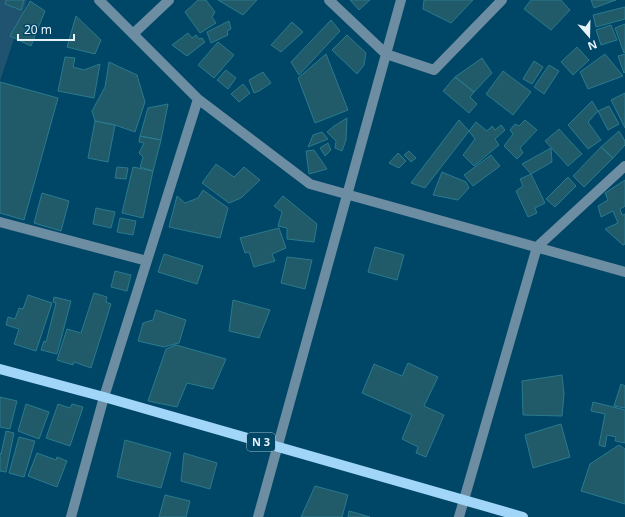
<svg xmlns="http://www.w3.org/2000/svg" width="625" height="517" viewBox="0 0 625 517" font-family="'Noto Sans',sans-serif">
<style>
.built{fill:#1f536f}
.building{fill:#215b6a;stroke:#297b8e}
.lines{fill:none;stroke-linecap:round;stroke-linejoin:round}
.minor{stroke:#6d8da2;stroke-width:10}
.major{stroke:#a1d6f8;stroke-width:10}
.labels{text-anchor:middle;stroke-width:3;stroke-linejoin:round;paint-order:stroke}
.shield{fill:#004667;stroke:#a2bfce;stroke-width:1}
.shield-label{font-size:11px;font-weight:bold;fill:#e7f3fa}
</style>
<rect width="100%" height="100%" fill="#004667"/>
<!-- built -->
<path class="built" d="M0 0H27L0 81Z"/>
<!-- building -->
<path class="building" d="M6 0H24L21 10 5 4Z
M198 0H206L215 12 212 17 216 23 200 33 185 12Z
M218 0H257L243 15Z
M350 0H370L359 10Z
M424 0H473L451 23 423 9Z
M531 0H561L570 10 551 30 524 9Z
M591 0H616L594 8Z
M30 1 45 11 31 46 10 36Z
M625 7V19L596 27 593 15Z
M76 16 101 40 95 54 67 47Z
M331 20 340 31 299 75 291 62Z
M229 21 231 29 227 31 228 35 211 43 207 32Z
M292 22 303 32 281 52 271 45Z
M625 24V52L624 53 615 28Z
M611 25 617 40 601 45 596 30Z
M188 33 192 38 196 35 199 39 202 38 205 42 187 56 172 45Z
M347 35 366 53 364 65 357 74 332 50Z
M218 42 234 55 214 78 198 65Z
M577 47 589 60 573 75 561 62Z
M326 54 348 110 315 123 298 78Z
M605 54 623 76 588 89 580 72Z
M625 54V72L624 73 618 56Z
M65 57 75 58 73 67 84 70 100 64 94 98 58 91Z
M482 58 492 73 474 92 455 77Z
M534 61 543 67 532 84 523 79Z
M109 62 137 75 145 102 135 132 115 125 95 121 92 111 105 87Z
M549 65 559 71 544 94 534 87Z
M226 70 236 78 228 89 217 80Z
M503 71 531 92 513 115 486 94Z
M263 72 271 83 259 91 254 93 249 80Z
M455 77 474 92 470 97 477 104 469 113 443 91Z
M0 82 58 98 24 220 0 213Z
M243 84 250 93 239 102 231 94Z
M625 93V128L611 100Z
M592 101 598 111 588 122 601 140 588 149 568 125Z
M168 104 161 140 140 136 148 108Z
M609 106 619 124 608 130 598 111Z
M347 118 346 140 342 151 335 148 336 141 327 132 334 126Z
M459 120 469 131 425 188 411 183Z
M525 120 537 130 520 148 523 153 517 159 504 146 513 134 510 130 515 124 519 126Z
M95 121 115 125 108 162 88 158Z
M476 122 487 131 492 126 495 130 501 125 505 130 495 139 499 145 474 166 463 155 475 139 469 131Z
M559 129 582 154 568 166 545 141Z
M619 131 625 141V145L613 158 601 147Z
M322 132 328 139 308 147 313 135Z
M140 136 161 140 153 171 140 167 143 157 139 153 144 143 139 142Z
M328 143 331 150 325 156 320 148Z
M601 147 613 158 584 187 573 176Z
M551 148 552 162 531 174 522 164Z
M314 150 327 169 309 174 306 151Z
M409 151 416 158 411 162 404 155Z
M398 153 406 161 399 168 389 163Z
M491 155 500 166 473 186 464 175Z
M216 164 234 177 244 167 260 180 241 198 229 203 202 183Z
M117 167 128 168 126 179 115 178Z
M133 167 153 171 143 218 122 213Z
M442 172 466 182 469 188 458 200 433 195Z
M531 174 545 203 535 208 537 213 528 217 516 191 523 186 520 179Z
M568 177 576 186 555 207 546 199Z
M625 180V206L620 209 622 215 625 214V244L623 245 605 229 618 223 613 211 601 217 598 206 608 200 605 193Z
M203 190 228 208 220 238 169 227 177 196 185 203 198 198Z
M42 193 69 201 61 231 34 223Z
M283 196 317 224 314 242 287 239V228L278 226 282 212 274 206Z
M96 208 115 212 111 228 93 224Z
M120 218 136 221 133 235 117 232Z
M279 228 286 248 272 254 275 261 254 267 249 252 245 253 240 238Z
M375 247 404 255 397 280 368 272Z
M164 254 203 266 197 284 158 272Z
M287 257 312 260 305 289 281 283Z
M115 271 131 275 127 291 111 287Z
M94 293 107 297 106 302 111 304 91 368 74 362 73 365 57 360 67 329 81 333Z
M28 295 52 303 36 351 14 344 19 329 6 325 8 317 15 319 19 308 23 309Z
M54 297 71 301 57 354 41 350 44 341 46 342 56 303 53 302Z
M233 300 270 310 259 338 229 331Z
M156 310 186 320 179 343 164 347 138 341 143 323 153 320Z
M176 345 226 359 213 389 187 383 177 407 148 401 166 349Z
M408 363 438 377 424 406 444 415 426 457 416 453 418 447 402 439 412 415 362 393 374 364 402 376Z
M562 375 564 394 562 416 523 415 522 381Z
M621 384 625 386V408L614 406Z
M0 397 17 401 10 429 0 427Z
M593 402 625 410V443L615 441 616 437 607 435 605 447 599 445 605 414 591 411Z
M26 404 49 412 39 439 18 431Z
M58 404 70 408 72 404 83 407 70 446 46 438Z
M561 424 570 457 533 468 525 435Z
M6 431 14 433 6 472 0 471V453L1 454Z
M19 437 35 441 24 477 9 473Z
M125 440 171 453 161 488 117 477Z
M619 445 625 449V504L581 491 590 464Z
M37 453 56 460 57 457 67 461 57 487 28 476Z
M184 453 217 463 210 489 181 481Z
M315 486 348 495 342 517H301Z
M165 495 190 501 186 517H159Z
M349 511 370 517H348Z"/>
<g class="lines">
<!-- minor -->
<path class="minor" d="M99 0 198 99 310 184 625 272
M329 0 386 54 434 70 502 0
M133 34 169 0
M0 222 147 261
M71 517 104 397 198 99
M258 517 401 0
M459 517 537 247 625 166"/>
<!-- major -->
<path class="major" d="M0 369 104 397 523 517"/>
</g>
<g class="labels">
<!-- shield labels -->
<rect class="shield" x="247" y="433" width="28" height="18" rx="3"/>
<g class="shield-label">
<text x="261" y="446">N 3</text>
</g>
</g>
<!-- north arrow -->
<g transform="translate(589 36) rotate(160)" stroke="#004667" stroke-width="3" paint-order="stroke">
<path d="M0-3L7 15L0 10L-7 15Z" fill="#e7f3fa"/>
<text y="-6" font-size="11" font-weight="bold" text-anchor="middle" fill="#e7f3fa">N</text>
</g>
<!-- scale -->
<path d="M18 34v6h56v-6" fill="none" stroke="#e7f3fa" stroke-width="2"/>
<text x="24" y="34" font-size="12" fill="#e7f3fa" stroke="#004667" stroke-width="3" paint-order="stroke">20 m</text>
</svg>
